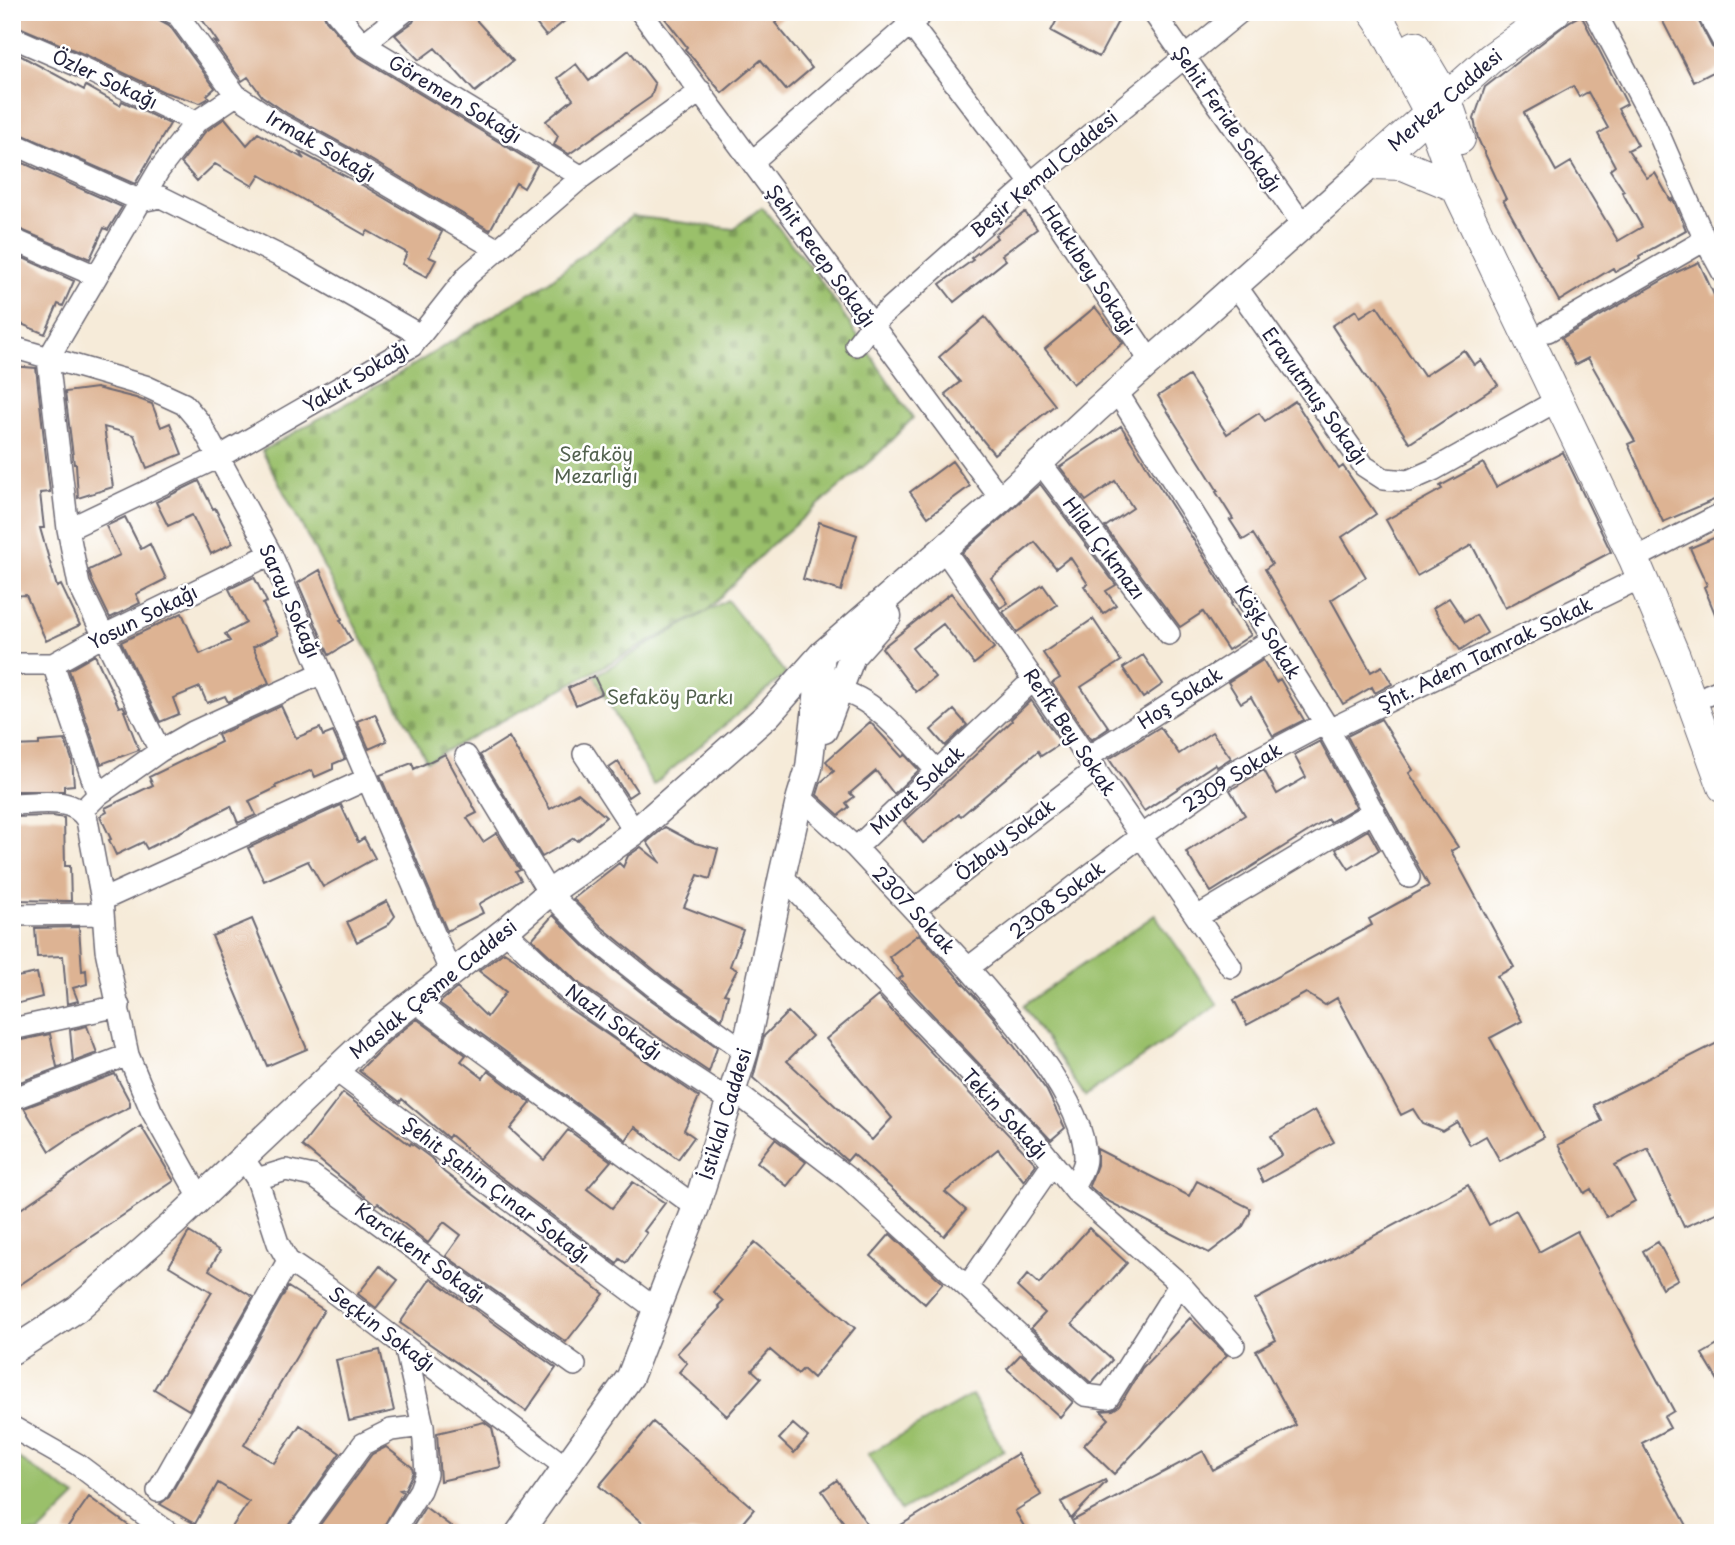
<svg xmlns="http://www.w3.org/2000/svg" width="1735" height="1545" viewBox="0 0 1735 1545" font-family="'Playpen Sans',sans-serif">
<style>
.cemetery{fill:url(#cemetery-stones);stroke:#5e7153;stroke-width:2}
.park{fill:#9ac06b;stroke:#5e7153;stroke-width:2}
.building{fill:#ddb393;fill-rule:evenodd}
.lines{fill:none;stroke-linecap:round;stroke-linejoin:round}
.minor-casing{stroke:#6c6872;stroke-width:24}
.tertiary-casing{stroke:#6c6872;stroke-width:29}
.secondary-casing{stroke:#6c6872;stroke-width:32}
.minor{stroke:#fff;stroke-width:21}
.tertiary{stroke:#fff;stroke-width:26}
.secondary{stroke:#fff;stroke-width:30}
.labels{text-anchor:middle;stroke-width:5;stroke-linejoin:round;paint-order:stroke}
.street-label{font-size:19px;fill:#22223b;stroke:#fff}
.park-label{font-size:19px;fill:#52614e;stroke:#fff}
</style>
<defs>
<pattern id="cemetery-stones" width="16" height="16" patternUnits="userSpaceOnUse" patternTransform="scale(1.75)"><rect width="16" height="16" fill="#9ac06b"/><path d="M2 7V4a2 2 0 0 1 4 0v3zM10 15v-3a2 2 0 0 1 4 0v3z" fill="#7d9c59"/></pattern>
</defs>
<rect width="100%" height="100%" fill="#fff"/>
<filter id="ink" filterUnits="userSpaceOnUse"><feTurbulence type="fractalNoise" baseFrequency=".0143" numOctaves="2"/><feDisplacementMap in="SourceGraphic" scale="14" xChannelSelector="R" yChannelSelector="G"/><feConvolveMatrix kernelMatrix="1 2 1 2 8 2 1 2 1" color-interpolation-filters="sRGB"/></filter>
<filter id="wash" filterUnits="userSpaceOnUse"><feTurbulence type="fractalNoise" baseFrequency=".00686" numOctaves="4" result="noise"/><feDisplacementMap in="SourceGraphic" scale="28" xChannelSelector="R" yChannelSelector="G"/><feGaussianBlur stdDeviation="1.57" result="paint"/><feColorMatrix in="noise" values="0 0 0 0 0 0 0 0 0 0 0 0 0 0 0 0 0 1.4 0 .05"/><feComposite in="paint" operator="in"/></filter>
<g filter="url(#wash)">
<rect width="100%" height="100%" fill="#f6ebd9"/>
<!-- cemetery -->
<path class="cemetery" d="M762 207 821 281 913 418 876 456 770 546 707 611 427 761 262 451 407 369 548 282 632 216 733 229Z"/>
<!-- park -->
<path class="park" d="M727 600 786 674 653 785 594 676Z
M1155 915 1218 1005 1085 1096 1023 1006Z
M972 1395 1004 1451 901 1511 868 1454Z
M12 1454 76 1497 39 1533H12Z"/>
<g id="blocks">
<!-- building -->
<path class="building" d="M12 12H145L169 25 215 88 207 95 209 98 200 103 164 92 88 56 12 24Z
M197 12H323L326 20 356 55 537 165 524 188 516 183 490 230 356 151 288 114 262 96 248 77 242 81 213 41 219 44Z
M418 12H469L513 61 475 92 435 48 419 60 395 35 413 22Z
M527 12H576L546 36Z
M660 12H791L775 23 812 68 786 90 761 60 722 93 685 49 687 47Z
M1061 12H1123L1099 57 1051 31Z
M1658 12H1694L1712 47 1723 54V67L1694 82Z
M1581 15 1627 104 1618 109 1638 145 1628 150 1647 178 1655 173 1671 201 1673 199 1686 230 1639 256 1640 259 1615 272 1613 268 1559 301 1503 200 1506 199 1478 139 1474 119 1485 87 1570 21ZM1573 86 1579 97 1588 92 1608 128 1598 134 1615 166 1610 170 1624 191 1622 192 1642 227 1618 241 1571 162 1556 171 1524 113Z
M629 50 655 84 651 97 569 154 554 145 558 136 546 121 573 99 558 78 576 64 589 81Z
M12 51 84 90 86 86 120 105 122 101 170 124 135 184 12 130Z
M225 118 247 145 258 133 304 159 298 151 362 185 442 232 429 257 436 260 427 277 402 264 407 253 368 231 365 235 260 175 253 186 215 164 197 181 181 163 205 132Z
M12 158 122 207 108 230 104 228 90 259 12 226Z
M1025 212 1037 229 1002 255 1006 260 954 302 940 284 973 260 971 258 997 238 995 235Z
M12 253 74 281 63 306 58 304 45 334 12 320V304L19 288 12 286Z
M1699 262 1714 295 1723 290V496L1663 522 1628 444 1635 441 1588 358 1575 365 1562 338 1677 272Z
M1377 306 1424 376 1464 350 1474 365 1481 360 1498 385 1410 443 1332 326 1356 310 1360 317Z
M1095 307 1123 343 1073 384 1045 349Z
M985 317 1055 405 994 454 945 394 960 382 939 357Z
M12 366 36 368 50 492 40 493 44 528H40L57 587 61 585 80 625 46 641 26 595 12 596Z
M1189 376 1227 434 1259 413 1265 421 1295 401 1339 469 1343 466 1376 514 1342 537 1366 577 1331 600 1371 672 1382 666 1392 684 1375 693 1372 687 1343 704 1265 569 1272 564 1253 534 1243 540 1230 520 1233 519 1216 492 1218 491 1158 396Z
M96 388 136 398 152 404 161 427 170 423 182 454 147 468 134 435 104 427 113 487 78 498 76 464H74L65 392Z
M1121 426 1233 602 1231 604 1251 635 1228 650 1203 612 1180 627 1105 527 1133 508 1115 481 1086 501 1060 467Z
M1563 452 1611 552 1505 608 1472 545 1417 576 1386 520 1442 489 1440 486 1483 463 1496 487Z
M952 461 970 486 928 517 910 492Z
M199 481 213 509 215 508 233 543 211 554 192 515 168 526 156 502Z
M1040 484 1116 585 1106 591 1116 605 1103 614 1084 586 1088 584 1070 557 1056 568 1035 542 991 578 1008 603 1000 608 962 553Z
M125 517 141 549 150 544 166 579 136 594 140 603 110 618 92 581 89 570 120 555 106 526Z
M819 522 857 535 841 591 803 579Z
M1723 534V630L1722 631 1704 587 1707 585 1690 548Z
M320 570 342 619 340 620 352 641 329 655 298 583Z
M254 577 267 602 263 604 278 635 253 647 269 683 228 702 225 696 207 703 200 687 173 698 179 714 160 722 121 642 182 613 200 654 230 641 225 634 246 623 229 589Z
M1043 585 1057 605 1017 632 1003 612Z
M951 593 994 648 974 664 943 624 912 648 935 677 916 692 882 648Z
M1449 598 1465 622 1476 615 1487 633 1460 650 1433 608Z
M1093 619 1121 661 1081 687 1109 728 1091 740 1052 683 1060 678 1043 653Z
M95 655 119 707 123 706 126 711H124L139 750 101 764 69 670Z
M1143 655 1163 684 1143 698 1123 668Z
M1263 660 1276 682 1280 679 1304 720 1273 736 1251 697 1241 703 1228 682Z
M594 676 602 693 576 705 568 688Z
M1031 700 1061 743 1041 756 1038 751 961 816 959 814 923 843 904 821 1012 721 1011 719Z
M281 706 296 738 320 728 323 736 333 732 345 759 333 764V769L315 777 312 770 275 786 276 788 249 801 256 815 238 823 231 806 147 849 143 842 116 855 109 840 111 839 100 816 107 812 105 808 153 785 149 777 221 742 218 735Z
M954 710 967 725 945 746 931 730Z
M375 714 387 741 369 749 357 721Z
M1381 719 1413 770 1409 773 1458 847 1451 851 1514 967 1497 976 1522 1021 1490 1038 1544 1137 1500 1161 1486 1136 1470 1145 1457 1122 1442 1131 1422 1123 1413 1109 1401 1115 1337 998 1325 1005 1306 993 1247 1025 1234 1000 1372 925 1369 919 1429 886 1347 736Z
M870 722 902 757 905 755 919 770 894 794 876 771 850 793 854 797 846 803 849 807 839 815 817 795 821 782 834 771 826 761Z
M1160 727 1179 754 1212 732 1231 758 1217 767 1215 764 1144 811 1109 759Z
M509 737 550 809 578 793 606 817 577 841 574 838 542 857 480 755Z
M65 740 72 760 74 785 64 786V791H12V746L39 745V742Z
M1320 741 1356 807 1330 822 1328 819 1211 892 1186 852 1245 815 1230 790 1264 770 1277 794 1306 777 1294 755Z
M445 754 477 813 467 818 483 842 497 833 520 870 516 872 521 880 479 904 483 913 447 931 380 775 412 763 414 769Z
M618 762 637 791 628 797 609 768Z
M341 805 358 842 364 838 375 858 323 887 308 861 264 881 248 848Z
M53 816 64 818 65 866H70L71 901 12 900V817Z
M665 827 695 843 718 849 710 879 698 875 684 907 743 930 730 966 737 970 724 994 728 995 722 1019 663 977 603 928 573 899 619 863 623 867 628 856 641 847 661 863 647 842Z
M1368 830 1379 850 1349 869 1336 849Z
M387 901 395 916 387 926 357 942 347 922Z
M553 915 586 948 647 997 717 1047 709 1072 580 984 532 939Z
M252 919 307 1049 267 1066 212 936Z
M79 927 82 971 86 970 87 984 73 988 78 1001 67 1004 63 956 37 957 35 928Z
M919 934 992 1016 1047 1091 1065 1128 1051 1140 899 979 903 976 889 957Z
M504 952 515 959 564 1005 699 1097 684 1130 694 1137 678 1159 635 1127 626 1140 439 1003 457 988 487 1017 506 992 479 971Z
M37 973 42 997 12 1005V978Z
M878 996 1036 1164 1024 1181 998 1149 945 1192 966 1210 944 1236 853 1154 847 1161 753 1078 764 1036 788 1012 812 1036 787 1061 872 1140 892 1118 826 1039Z
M417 1019 466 1055 461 1061 483 1078 488 1071 531 1103 510 1129 544 1160 568 1130 611 1161 587 1189 612 1208 633 1182 665 1203 644 1231 647 1233 626 1263 620 1259 617 1264 485 1165 450 1135 448 1138 402 1099 400 1102 359 1071 389 1041Z
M87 1026 97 1053 73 1062 70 1030Z
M50 1034 57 1067 63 1066 12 1085V1042Z
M1723 1040V1210L1684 1227 1648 1148 1615 1165 1635 1201 1606 1217 1591 1189 1584 1193 1558 1145 1602 1121 1594 1105Z
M115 1074 130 1102V1107L74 1135 50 1151 24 1108Z
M343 1093 410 1145 411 1143 431 1158 444 1172 604 1294 566 1342 446 1256 461 1235 444 1222 428 1243 378 1203 375 1205 302 1146Z
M1315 1110 1334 1142 1263 1182 1257 1170 1282 1155 1271 1136Z
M141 1126 174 1181 12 1290V1215Z
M775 1139 806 1162 787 1186 757 1162Z
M1097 1149 1189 1196 1197 1181 1250 1208V1213L1242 1228 1209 1253 1104 1199 1089 1186 1097 1165Z
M1468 1185 1489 1225 1516 1210 1539 1252 1577 1231 1674 1411 1664 1417 1670 1428 1642 1443 1691 1533H1078L1072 1521 1203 1451 1213 1470 1296 1425 1256 1351 1276 1340 1255 1300Z
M1089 1228 1127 1263 1072 1324 1112 1360 1091 1383 1031 1328 1045 1313 1017 1287 1028 1274 1039 1284Z
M189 1232 220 1251 209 1270 253 1297 189 1410 154 1389 212 1292 169 1266Z
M890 1234 943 1283 925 1304 871 1256Z
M755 1242 855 1328 813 1378 803 1369 798 1374 770 1350 752 1370 761 1378 727 1416 679 1372 687 1363 677 1353 720 1308 718 1306 723 1301 713 1292Z
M1658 1242 1678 1279 1662 1288 1643 1251Z
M380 1266 398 1280 376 1308 358 1294Z
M431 1278 556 1368 526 1411 400 1323Z
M288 1287 324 1310 244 1445 274 1463 300 1425 340 1453 284 1533H228L249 1502 218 1483 195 1524 160 1504 169 1497Z
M1190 1318 1227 1355 1114 1474 1084 1445 1109 1419 1101 1411 1113 1410 1119 1406 1142 1368Z
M1723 1342V1389L1702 1354Z
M380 1350 394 1411 349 1421 336 1360Z
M1021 1354 1073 1402 1060 1417 1007 1369Z
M484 1422 492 1428 501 1467 440 1481 437 1433Z
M653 1422 754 1509 734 1533H654L599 1486Z
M793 1424 808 1437 794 1453 779 1439Z
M386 1447 412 1467 413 1472 405 1489 400 1490 403 1492 380 1533H314L372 1454Z
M1017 1454 1041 1495 1015 1511 1028 1533H888Z
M837 1480 873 1533H851L822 1491Z
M1105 1480 1106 1482 1071 1519 1061 1502Z
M89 1497 139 1533H64Z
M425 1507 460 1533H409Z"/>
</g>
</g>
<g filter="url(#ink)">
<use href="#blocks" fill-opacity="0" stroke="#6c6872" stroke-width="2"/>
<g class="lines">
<!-- minor casing -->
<g class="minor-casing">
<path id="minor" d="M172 12 177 14 236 95 281 125 349 162 498 250
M336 12 363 44 582 177
M641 12 1001 499
M901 12 1031 183 1151 362
M1153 12 1303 225
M1595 12 1654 123 1705 240 1723 273
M1707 12 1723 41
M12 37 83 68 196 122
M363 44 404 12
M236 95 196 122 159 170 48 359 68 529 79 585 160 751 193 732 322 673
M12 143 141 201 161 197 294 263 420 335
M753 161 924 12
M12 239 96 276
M1236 286 1364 466 1384 479 1408 481 1433 470 1558 400
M1548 331 1705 240
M856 345 871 325 1031 183 1240 12
M12 347 145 386 184 404 200 423 271 554 451 973
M1117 392 1325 723 1409 877
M1040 462 1169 634
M68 529 219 457 412 346 468 275 582 177 701 91
M943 548 1231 967
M1634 559 1723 513
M12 664H53L105 635 271 554
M53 664 98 795
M839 691C875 697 912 745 937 771
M1708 695 1723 689
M1329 730 1642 577
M584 754 635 832
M466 756 549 893 594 938 655 987 745 1051
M1088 757 1272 639
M800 797 856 848 1034 679
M12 804C37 804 73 795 87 820L102 900 106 950 128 1055 151 1110 200 1198
M89 804 98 795 160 751
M856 848 968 968 1141 836 1231 773 1325 723
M782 876 1035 1141 1076 1192 1180 1284 1234 1345
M102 900 367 779
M914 910 1096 769
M12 915 103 914
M1197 917 1374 811
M505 931 572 994 638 1041 731 1102
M968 968C1005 1010 1086 1101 1085 1158 1085 1168 1077 1179 1073 1188
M414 1001 696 1207
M12 1029 119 1006
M335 1070 657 1310
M734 1091 849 1179 1085 1395 1108 1398 1180 1284
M12 1099 128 1055
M243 1158 257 1179 278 1243 288 1261 329 1289 567 1468
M257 1179 286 1170 313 1176 575 1365
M967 1287 1052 1164
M12 1427 77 1464 169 1533
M158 1491 288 1261
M298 1533 363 1444 391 1430 423 1426
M393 1533 420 1490 426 1474 423 1426 405 1346"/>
</g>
<!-- tertiary casing -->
<g class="tertiary-casing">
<path id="tertiary" d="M824 730 852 656 888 616
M12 1351 77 1309 174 1223 379 1029 505 931 549 893 635 832 769 714 822 654 1001 499 1096 410 1372 164
M519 1533 630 1377 696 1207 745 1051 782 876 800 797 809 768 822 654"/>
</g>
<!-- secondary casing -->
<g class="secondary-casing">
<path id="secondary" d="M1373 12 1384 28 1429 112 1456 187 1634 559 1675 656 1723 787
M1415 46 1446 98 1460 139
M1372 164 1491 58 1555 12
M1372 164 1403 165 1456 187"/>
</g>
<!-- minor -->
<use href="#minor" class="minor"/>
<!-- tertiary -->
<use href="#tertiary" class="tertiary"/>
<!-- secondary -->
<use href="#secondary" class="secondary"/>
</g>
</g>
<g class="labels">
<!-- street labels -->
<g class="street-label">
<text transform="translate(105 79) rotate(25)" y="7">Özler Sokağı</text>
<text transform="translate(455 99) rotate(31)" y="7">Göremen Sokağı</text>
<text transform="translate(1445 100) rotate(-41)" y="7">Merkez Caddesi</text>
<text transform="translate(1227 119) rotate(55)" y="7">Şehit Feride Sokağı</text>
<text transform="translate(321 146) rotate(30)" y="7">Irmak Sokağı</text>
<text transform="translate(1044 174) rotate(-40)" y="7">Beşir Kemal Caddesi</text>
<text transform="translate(821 256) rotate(54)" y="7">Şehit Recep Sokağı</text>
<text transform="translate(1089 270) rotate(56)" y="7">Hakkıbey Sokağı</text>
<text transform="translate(356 377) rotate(-31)" y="7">Yakut Sokağı</text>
<text transform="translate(1315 396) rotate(54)" y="7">Eravutmuş Sokağı</text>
<text transform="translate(1104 548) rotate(53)" y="7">Hilal Çıkmazı</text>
<text transform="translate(290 601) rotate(66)" y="7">Saray Sokağı</text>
<text transform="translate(143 617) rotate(-27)" y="7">Yosun Sokağı</text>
<text transform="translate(1268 632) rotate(58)" y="7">Köşk Sokak</text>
<text transform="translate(1485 654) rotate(-26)" y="7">Şht. Adem Tamrak Sokak</text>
<text transform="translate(1180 698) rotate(-33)" y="7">Hoş Sokak</text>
<text transform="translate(1070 732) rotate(56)" y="7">Refik Bey Sokak</text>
<text transform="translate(1232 777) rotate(-32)" y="7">2309 Sokak</text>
<text transform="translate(917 790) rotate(-43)" y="7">Murat Sokak</text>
<text transform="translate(1005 840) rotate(-38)" y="7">Özbay Sokak</text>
<text transform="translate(1057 900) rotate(-37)" y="7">2308 Sokak</text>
<text transform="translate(914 910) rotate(47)" y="7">2307 Sokak</text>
<text transform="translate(433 989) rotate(-39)" y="7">Maslak Çeşme Caddesi</text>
<text transform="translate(614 1022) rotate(36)" y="7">Nazlı Sokağı</text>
<text transform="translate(725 1114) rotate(-73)" y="7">İstiklal Caddesi</text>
<text transform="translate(1005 1114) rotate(47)" y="7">Tekin Sokağı</text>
<text transform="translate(496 1190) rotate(37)" y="7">Şehit Şahin Çınar Sokağı</text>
<text transform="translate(420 1253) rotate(36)" y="7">Karcıkent Sokağı</text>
<text transform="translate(382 1329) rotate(37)" y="7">Seçkin Sokağı</text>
</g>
<!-- park labels -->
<g class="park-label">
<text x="596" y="461">Sefaköy<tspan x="596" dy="22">Mezarlığı</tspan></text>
<text x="670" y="704">Sefaköy Parkı</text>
</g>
</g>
<!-- margin -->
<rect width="1735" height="1545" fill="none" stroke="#fff" stroke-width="42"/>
</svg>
